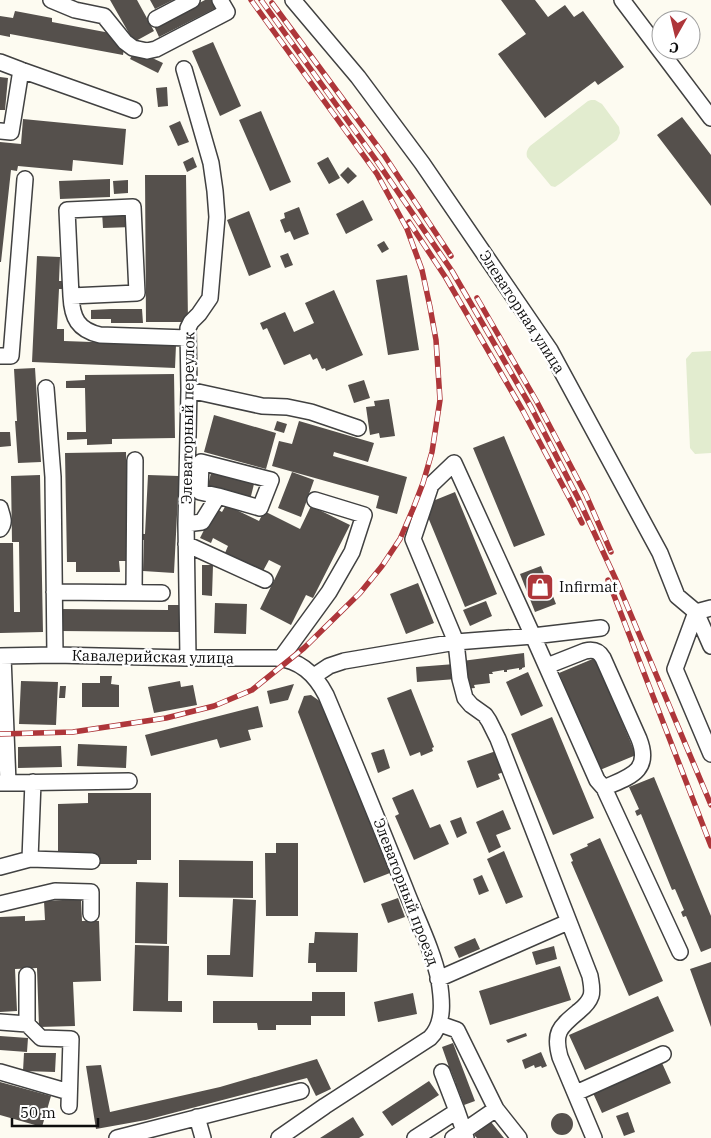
<svg xmlns="http://www.w3.org/2000/svg" width="711" height="1138" viewBox="0 0 711 1138" font-family="'IBM Plex Serif',serif">
<style>
.pitch{fill:#e2eccf}
.building{fill:#55504c}
.lines{fill:none;stroke-linecap:round;stroke-linejoin:round}
.minor-casing{stroke:#414141;stroke-width:18}
.minor{stroke:#fff;stroke-width:15}
.rail-casing{stroke:#ae363a;stroke-width:5.5}
.rail{stroke:#fff;stroke-width:4;stroke-dasharray:11;stroke-linecap:butt}
.labels{text-anchor:middle;stroke-width:5;stroke-linejoin:round;paint-order:stroke}
.street-label{font-size:15px;fill:#0e0e0e;stroke:#fff}
.poi-label{font-size:15px;fill:#0e0e0e;stroke:#fff;text-anchor:start}
</style>
<rect width="100%" height="100%" fill="#fdfbf1"/>
<!-- pitch -->
<path class="pitch" d="M591 100H595L602 104 619 127 620 133 617 140 561 183 555 187 551 186 527 157C526 152 527 150 530 146L588 101Z
M711 351V453L695 454 690 448 686 359 692 352Z"/>
<!-- building -->
<path class="building" d="M110 0H137L154 31 134 42Z
M150 0H173L155 9Z
M205 0H215L218 7 159 37 154 26Z
M501 0H535L548 17 565 5 574 17 583 11 624 67 598 85 595 81 545 118 498 54 526 34Z
M15 11 52 18V22L126 36 123 55 10 34V37L0 35V16L13 18Z
M213 42 241 106 220 116 192 51Z
M135 50 163 63 158 73 130 59Z
M0 77 8 78 5 110H0Z
M167 87 168 106 158 107 156 88Z
M261 111 291 182 270 191 239 120Z
M682 117 711 155V206L657 135Z
M23 119 126 129 123 165 73 160 72 171 18 166 17 171 11 170 1 262H0V142L21 144Z
M180 121 189 142 178 146 169 126Z
M193 157 197 167 187 172 183 162Z
M328 157 340 178 329 184 317 163Z
M348 167 357 176 348 184 340 175Z
M145 175H186L188 322H146Z
M110 179V197L60 199 59 181Z
M128 180V193L114 194 113 181Z
M363 200 373 220 346 234 336 214Z
M299 207 309 234 294 240 290 231 285 233 280 220 285 218 284 213Z
M131 211 132 227 103 228 102 212Z
M249 211 271 267 249 276 227 220Z
M384 241 389 249 382 253 377 245Z
M288 253 293 265 285 268 280 256Z
M37 256 60 257 59 281H66L65 289H59L57 329H64V341L176 345 175 368 32 362Z
M407 275 419 350 388 355 376 280Z
M334 290 363 355 326 371 325 368 322 369 317 358 313 360 310 354 284 365 267 328 263 330 260 323 285 312 294 332 314 323 305 303Z
M111 309H142L143 323H111V319H91V310Z
M35 368 41 462 18 463 15 421H17L14 369Z
M174 374 175 438 112 439V444L87 445V439L67 440V432H86L85 388H66V381L85 380V375Z
M364 380 370 398 354 403 348 385Z
M389 399 395 436 380 438 379 433 370 435 366 407 375 406 374 401Z
M214 415 276 433 266 469 204 452Z
M277 421 287 424 284 433 274 430Z
M299 421 374 443 368 462 334 452 333 456 407 477 397 514 376 508 379 496 272 466 279 441 292 444Z
M0 432H10L11 446 0 447Z
M504 436 545 535 514 547 473 448Z
M126 452 128 533 145 534 148 475 179 476 174 573 143 571 144 540 128 539V561H119L120 572H76V562H67L65 453Z
M292 472 314 480 301 517 278 508Z
M211 473 254 484 250 500 207 489Z
M40 475 43 632 0 633V543H13L14 612H20L19 542H12L11 476Z
M455 492 497 594 465 607 423 505Z
M226 505 259 521 264 511 300 529 311 506 350 525 313 598 306 595 291 625 260 609 281 566 269 560 263 571 225 553 228 546 213 538 211 543 200 538 215 508 222 512Z
M202 565H213L212 596 202 595Z
M541 566 556 604 535 612 520 574Z
M418 583 434 623 406 634 390 594Z
M486 601 492 616 470 626 463 610Z
M215 603 247 604 246 634 214 633Z
M168 605H181V610H179V632L60 631V609L168 610Z
M524 653 525 667 522 668V669L519 670V668L507 670V672H504V670L492 672 493 674H489L490 683 474 685 475 688 465 689 462 661Z
M595 658 636 755 600 770 559 673Z
M455 664 456 679 417 682 416 667Z
M528 672 543 706 521 716 506 682Z
M100 676H112L111 684 119 685V707H82V683H100Z
M21 681 58 682 56 725 19 724Z
M180 681 181 687 193 685 197 705 154 713 148 687Z
M294 684 288 700 270 704 267 691Z
M60 686H66L65 698H59Z
M411 689 434 747 432 748 433 751 421 756 420 752 410 756 387 698Z
M311 695 321 702 390 873 364 883 298 712 304 696Z
M258 706 263 727 248 730 251 740 220 748 217 739 151 756 145 735Z
M552 717 594 818 553 835 511 734Z
M78 744 127 746 126 768 77 766Z
M61 746 62 767 18 768V747Z
M384 749 390 768 378 773 371 753Z
M496 751 504 772 498 774 500 779 477 788 467 761Z
M654 777 711 916V948L701 952 686 916 683 917 681 912 684 910 675 889 672 890 641 814 637 816 635 811 639 809 629 787Z
M413 789 430 828 440 824 449 844 414 860 395 816 399 814 392 798Z
M88 793H151V860H137V864H98V855H58V804L88 803Z
M503 810 511 829 496 835 501 847 489 853 476 822Z
M461 817 467 833 457 838 450 821Z
M600 838 663 981 629 996 571 862 573 861 570 854 588 846 587 844Z
M276 843H298V916H266L265 853H276Z
M504 851 523 897 506 904 487 859Z
M179 860 253 861V898L179 897Z
M482 875 489 891 479 895 473 879Z
M136 882 168 883 167 944 135 943Z
M398 898 405 917 388 923 381 904Z
M81 899 82 921H99L101 981 73 982 75 1026 39 1027 37 968 15 969 17 1011 0 1012V917L25 916V921L45 920 44 901Z
M233 899 256 900 253 977 207 975V955H230Z
M315 932 358 933 357 972H316V963H308L309 943H314Z
M475 938 480 949 459 958 454 947Z
M135 945 169 946 168 1001H182V1012L133 1011Z
M554 946 557 959 536 965 532 952Z
M711 962V1027L690 969Z
M560 966 571 1000 490 1025 479 991Z
M312 992H345V1016H311V1025H276V1030H258L257 1023H213V1001H312Z
M413 993 417 1014 378 1022 374 1002Z
M658 996 674 1031 585 1070 569 1035Z
M526 1033 527 1036 508 1043 506 1040Z
M0 1036 28 1038 27 1052 0 1050Z
M453 1043 475 1101 464 1105 457 1087 455 1088 454 1085 456 1084 451 1071 449 1072 447 1068 449 1067 442 1047Z
M541 1052 547 1066 542 1068 541 1066 535 1068 534 1065 525 1069 522 1060Z
M24 1053H56L55 1072 23 1071Z
M317 1059 331 1089 316 1096 307 1078 146 1120 96 1129 86 1066 101 1065 110 1112 220 1087Z
M662 1063 671 1083 602 1113 593 1093Z
M429 1081 439 1095 392 1126 382 1112Z
M0 1082 51 1096 42 1127 0 1115Z
M628 1112 635 1132 624 1136 616 1116Z
M551 1124a11 11 0 1 1 22 0a11 11 0 1 1-22 0Z
M353 1117 364 1135 359 1138H320Z
M491 1122 504 1138H477L474 1135Z"/>
<g class="lines">
<!-- minor casing -->
<g class="minor-casing">
<path id="minor" d="M51 0 75 10 104 16 125 42 133 48 147 51 156 49 227 12 220 0
M293 0 358 77 422 163 550 350 660 553 677 596 696 612 711 646
M622 0 711 118
M156 19 192 0
M0 62 21 70 134 110
M184 69 211 163 215 191 217 217 210 298 199 314 191 322 188 328 189 390 186 524 188 658
M0 131 11 132 21 70
M71 296 137 293 133 207 67 210 71 296C72 318 78 330 100 335L188 338
M0 356H11L25 179
M46 388 53 477 55 655
M189 390 262 406 287 407 311 412 358 428
M0 508C2 516 6 522 0 529
M186 524 202 522 218 496 260 508 271 480 201 462 200 492 218 496
M186 544 265 580
M54 592 162 593
M134 593 135 460
M711 608 696 612 675 669 711 754
M0 656 55 655 188 658H276C300 660 315 674 326 695 353 759 379 823 405 888 416 917 433 950 439 980 442 999 445 1023 430 1038L325 1106 279 1138
M3 656 8 783
M281 658 329 592 352 552 364 515 315 500
M547 666 585 651C594 649 599 651 603 658L639 739C652 772 628 777 604 788
M314 676 329 666 344 661 456 642 533 636 601 628
M0 783 129 781
M30 859 33 782
M0 867 30 859 92 861
M0 904 55 891 91 892V914
M27 975V1024
M438 979 568 922
M0 1022 27 1024 41 1038 71 1039 69 1106
M440 1024 457 1030 496 1109 519 1138
M0 1072 69 1092
M442 1072 457 1111
M576 1093 663 1054
M197 1117 203 1138
M117 1138 301 1091
M415 1138 457 1111 464 1131 453 1138
M466 1138 464 1131 496 1109
M594 1138 560 1057C553 1032 560 1027 579 1011 584 1007 589 1002 591 996 593 990 591 983 590 976L498 739 489 721 485 715 471 705 465 698 460 679 456 642 413 539 431 485 454 463 533 636 597 780 604 788 680 952"/>
</g>
<!-- minor -->
<use href="#minor" class="minor"/>
<!-- rail casing -->
<g class="rail-casing">
<path id="rail" d="M261 0 376 160 452 271 531 407 578 498 618 584 711 805
M272 3 384 155 451 256
M409 222 446 278 523 411 572 503 582 523
M477 298 537 402 586 495 611 552
M608 580 711 846
M0 734 73 732 166 718 214 706 252 690 304 648 360 593 382 566 400 539 413 509 423 483 432 452 440 400 436 340 430 307 422 270 407 229 377 174 251 0"/>
</g>
<!-- rail -->
<use href="#rail" class="rail"/>
</g>
<!-- icons -->
<defs>
<g id="shop-square" transform="scale(1.4375)"><rect x="-9" y="-9" width="18" height="18" rx="4" fill="#ae363a" stroke="#fff"/><path d="M-5-2.5h2.3a2.7 3.5 0 0 1 5.4 0H5L5.5 6h-11ZM-1.5-2.5h3a1.5 2.3 0 0 0-3 0Z" fill="#fff"/></g>
</defs>
<g fill-rule="evenodd">
<use href="#shop-square" x="540" y="587"/>
</g>
<g class="labels">
<!-- street labels -->
<g class="street-label">
<text transform="translate(522 312) rotate(57)" y="5">Элеваторная улица</text>
<text transform="translate(188 418) rotate(-89)" y="5">Элеваторный переулок</text>
<text transform="translate(153 657) rotate(1)" y="5">Кавалерийская улица</text>
<text transform="translate(406 892) rotate(69)" y="5">Элеваторный проезд</text>
</g>
<!-- poi labels -->
<g class="poi-label">
<text x="559" y="592">Infirmat</text>
</g>
</g>
<!-- north arrow -->
<g transform="translate(676 35) rotate(188)"><circle r="24" fill="#ffffff" stroke="#9f9f9f"/>
<path d="M0-4L9 19L0 12L-9 19Z" fill="#ae363a"/>
<text y="-8" font-size="14" font-weight="bold" text-anchor="middle" fill="#0e0e0e">С</text>
</g>
<!-- scale -->
<path d="M12 1118v8h86v-8" fill="none" stroke="#0e0e0e" stroke-width="2.5"/>
<text x="20" y="1118" font-size="15" fill="#0e0e0e" stroke="#ffffff" stroke-width="4" paint-order="stroke">50 m</text>
</svg>
